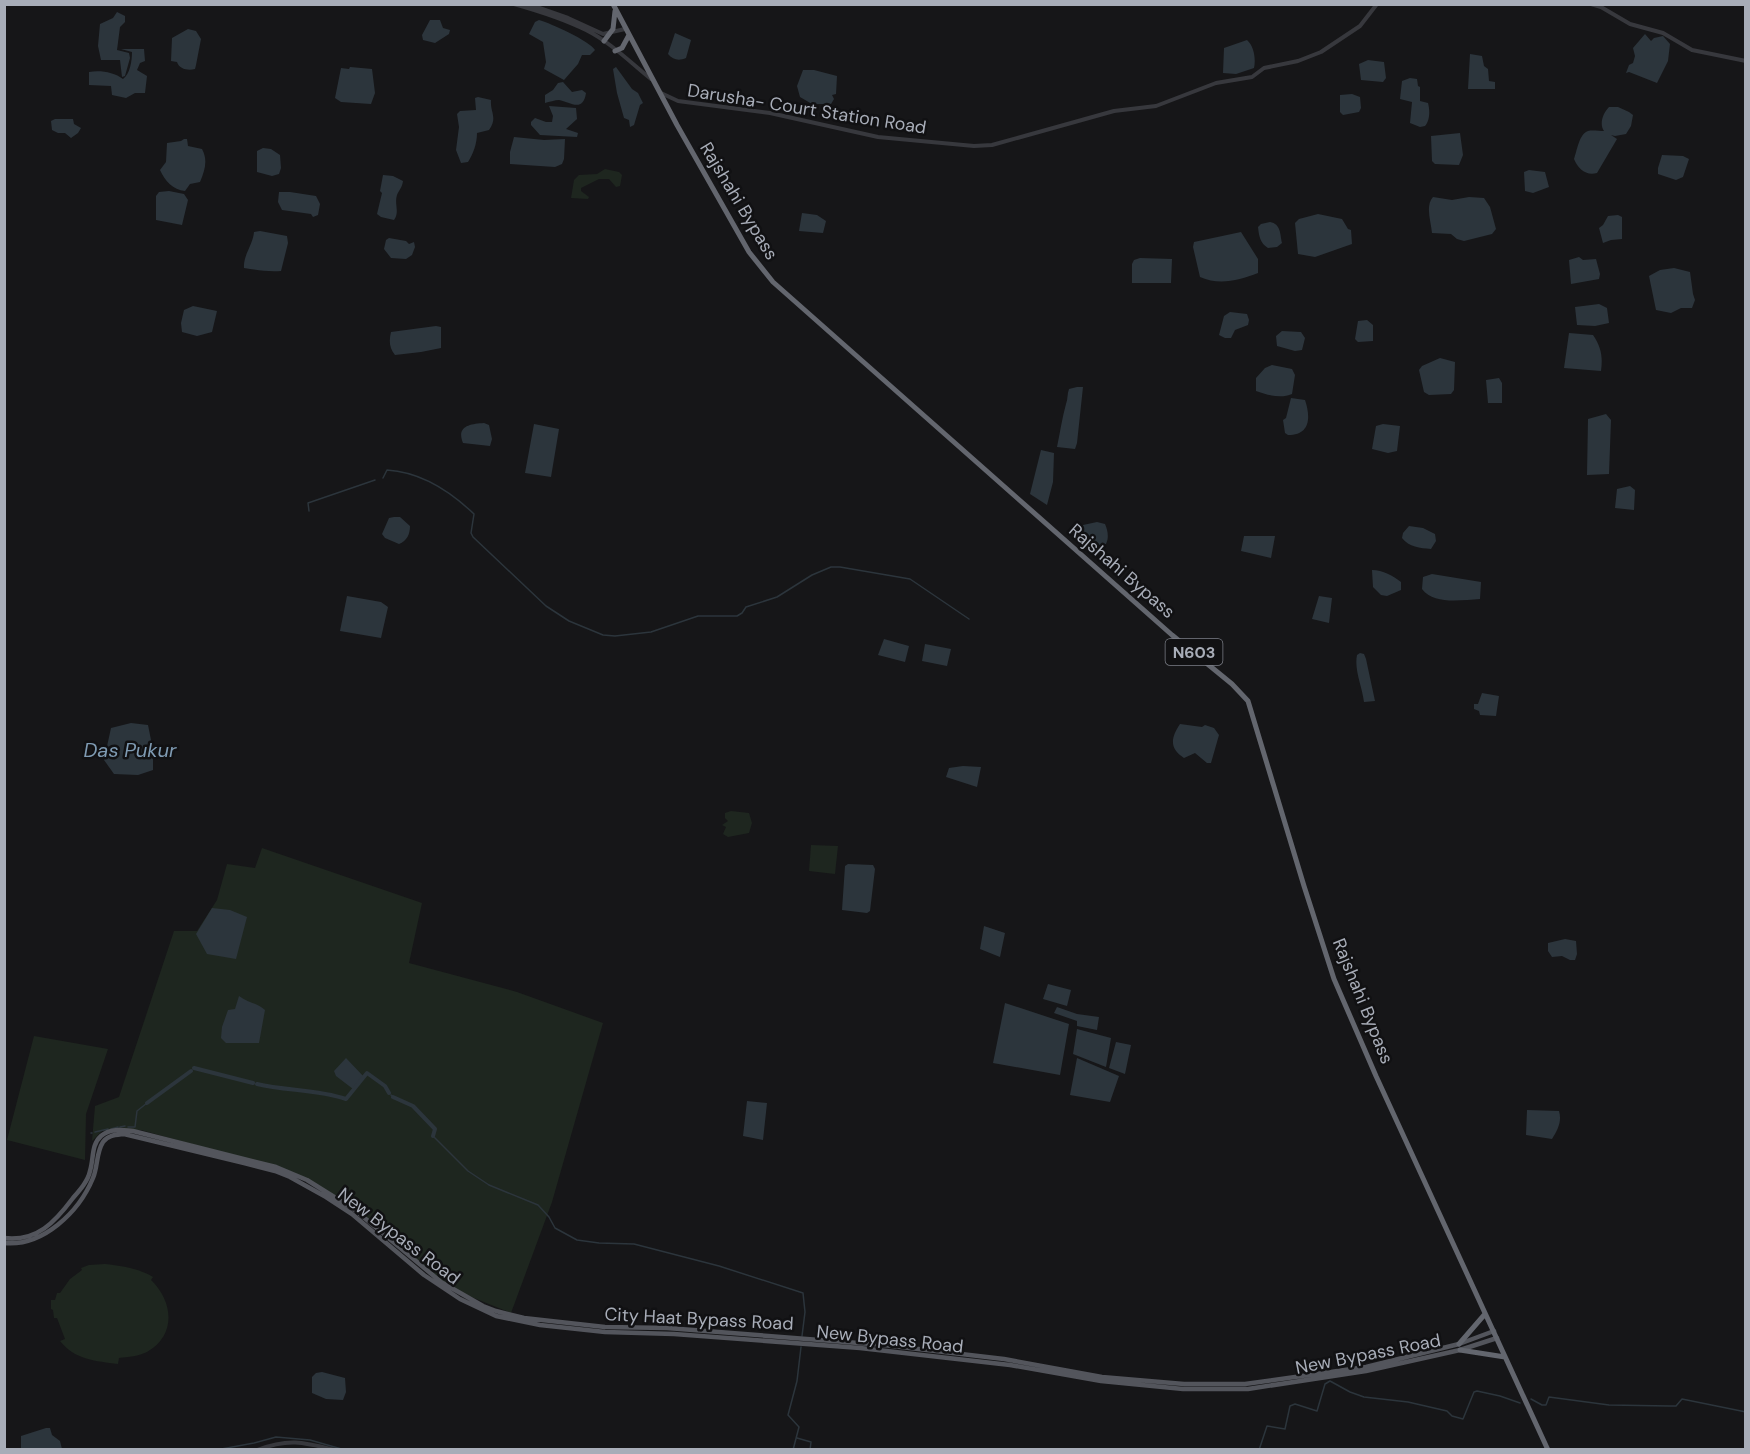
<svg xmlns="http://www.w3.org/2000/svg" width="1750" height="1454" viewBox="0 0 1750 1454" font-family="'DM Sans',sans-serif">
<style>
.green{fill:#1e261f}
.water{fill:#2c353c}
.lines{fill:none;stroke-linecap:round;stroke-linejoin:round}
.stream{stroke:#2c353c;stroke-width:1.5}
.canal{stroke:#2c353c;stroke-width:4}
.minor{stroke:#37383d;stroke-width:4}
.major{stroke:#53555c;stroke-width:4.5}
.highway{stroke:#63666e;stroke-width:5}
.labels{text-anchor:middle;stroke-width:5;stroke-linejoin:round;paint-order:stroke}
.shield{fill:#111113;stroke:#7b7e86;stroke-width:1.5}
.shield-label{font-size:16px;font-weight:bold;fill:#a8adb8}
.street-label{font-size:18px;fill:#a8adb8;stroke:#111113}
.water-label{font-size:20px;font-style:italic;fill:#7f9bb3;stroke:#111113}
</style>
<rect width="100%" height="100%" fill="#161618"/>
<!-- green -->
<path class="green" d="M605 169 619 172 622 175 620 186 616 187 609 179H599L581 188V191L589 197 588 199 571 198 574 180 579 175 597 174Z
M731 811 749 813 752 823 749 833 728 837 723 834 726 827 722 825 728 821 725 818V813Z
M811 845 838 846 835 874 809 871Z
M262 848 422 903 409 963 517 992 603 1023 552 1202 511 1313 454 1290 354 1209 295 1173 141 1130 102 1131 92 1141 95 1106 119 1097 174 931H197L217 900 227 864 255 868Z
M34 1036 108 1049 86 1114 85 1160 7 1140Z
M105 1264C122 1266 138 1268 153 1277L151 1280C173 1301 177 1335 147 1352 139 1356 128 1357 119 1358L118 1364C96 1361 75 1360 60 1341L65 1339 57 1318H54L53 1310 51 1309V1300H55L57 1293H60L70 1279 82 1270 81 1268 89 1265Z"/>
<!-- water -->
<path class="water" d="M117 12 125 16V22L120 27 117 50 129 53 130 58 125 76 122 77 120 60H101L98 46 100 24 113 18Z
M430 20H440L443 28 450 30 449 34 435 43 423 40 422 35Z
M539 20C550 23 590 41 595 50L590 55H582L578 64 564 80 544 69 546 62 543 42 529 34 535 22Z
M188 29 196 31 201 39 196 65 195 69C188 71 179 69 177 62L171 61 172 38Z
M675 33 691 40 686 58C679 61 673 60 668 54Z
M1645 34 1651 41 1654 38 1663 36 1670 44 1668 61 1657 83 1629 72 1626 73 1629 65 1633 63 1635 56 1633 48Z
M1247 40C1254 46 1256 59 1254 68L1236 74 1223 73 1224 48Z
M121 49H144L145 61 140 63 137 70 147 76 145 93H135L126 98 112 95 111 86 89 85V72C100 70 114 72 123 79 130 74 132 61 132 52Z
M1470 54 1482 56 1484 66 1488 69 1489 81 1495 82V89H1468Z
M1368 60 1384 62 1386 78 1383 82 1361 80 1359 64Z
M350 67 372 69 375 93 371 104 341 102 335 98 341 68 349 69Z
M616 67 632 89 638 93 643 103 640 105 634 125 630 127 629 120 624 118 617 93 613 69Z
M803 70H814L837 76 836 94 832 95 834 99 831 104H812L800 97 797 86Z
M1410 78 1417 79 1418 86 1420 87V101L1428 103C1430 110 1430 121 1425 126L1420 127 1410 123 1412 102 1400 99 1402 81Z
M563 82 572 92 582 90 586 93C583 113 570 102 559 100 555 100 549 102 545 103V95L553 90 558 83Z
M1352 94 1360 97 1361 108 1359 112 1343 115 1340 112V95Z
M478 97 491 100C490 113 498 117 489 130L477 133C477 144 473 154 468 162L461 163 456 150 459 127 457 114 460 111 476 110 475 98Z
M549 106 576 108 577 119 566 129 578 133 577 137 540 135 531 125V122L535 118 546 122H552L553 116Z
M1609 107H1618L1629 112 1633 115 1631 126 1626 134 1615 136 1611 135 1617 139 1597 173C1586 176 1578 169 1574 159 1577 151 1579 134 1588 131 1592 130 1599 131 1604 131 1599 124 1603 113 1609 107Z
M55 119H73L74 124 81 128 78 133 71 138 65 133H58L52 130 51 121Z
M1460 133 1463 155 1459 165 1435 164 1432 161 1431 136Z
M514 137 544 140 565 139 564 159 562 164 555 167 510 164V152Z
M184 139H187L188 146 202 149C208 160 205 170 200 182L190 184 185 191C173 190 165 181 160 170L166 162 167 143 181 141Z
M263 148 271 149 280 155 281 168 279 174 272 176 257 172V151Z
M1662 155 1683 156 1689 159 1683 177 1676 180 1658 174V168Z
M1529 170 1545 172 1549 187 1533 193 1525 191 1524 172Z
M383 175 393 176 403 181C402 188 399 190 397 195 394 204 400 212 394 220L381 217 377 214 382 193 380 191Z
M169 191 184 194 188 200 182 225 156 220V196L159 192Z
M279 192H290L316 196 320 204 318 215 313 217 311 214 282 210 278 202Z
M1433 197 1452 200 1469 197 1484 198 1490 207 1496 229 1492 234 1464 241 1457 239 1451 234 1432 233C1431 221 1425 206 1433 197Z
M802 213 817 215 826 221 823 233 799 231Z
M1318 214 1342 219 1348 229 1351 230 1352 244 1315 257 1298 254 1295 223 1299 219Z
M1608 216 1618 215 1622 217V239L1611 240 1603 243 1599 228 1603 225Z
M1270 222C1281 224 1280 234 1282 243L1277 247 1268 248C1260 243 1259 236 1258 227L1261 224Z
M260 231 287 236 288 243 281 271C268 272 257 270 244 268 243 255 253 245 254 232Z
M1241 232 1258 259V273C1239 280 1220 286 1200 277L1193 247 1194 242Z
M389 238 406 241 409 244 414 242 415 247 412 255 406 259 391 258 384 249 386 240Z
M1579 257 1583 260 1596 259 1600 274 1599 279 1571 284 1569 260Z
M1140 258 1172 259 1171 283H1132V264L1134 260Z
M1674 268 1690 272 1693 294 1695 300 1692 308H1681L1671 313 1656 310 1649 276 1660 270Z
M1599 304 1607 308 1609 323 1595 326 1577 325 1575 307Z
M193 306 217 311 212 332 197 336 182 332 181 323 184 310Z
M1230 312 1247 314 1249 320 1248 325 1235 330 1231 338H1225L1219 335 1224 316Z
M1367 320 1373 325V341L1358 342 1355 339 1358 321Z
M436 326 441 327V348L421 352 395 355C389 348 389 340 391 332Z
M1282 331 1301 332 1305 338 1302 350 1295 351 1277 346 1276 336Z
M1569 333 1593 335C1601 347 1603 356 1601 371L1564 368Z
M1440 358 1455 362 1454 390 1451 394 1429 395 1424 392 1419 370 1422 366Z
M1272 365 1292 369 1295 375 1292 394C1281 399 1267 395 1256 391V378L1265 368Z
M1499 378 1502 383V403H1488L1486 380Z
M1077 387H1083L1077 443 1075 449 1057 447C1060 433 1062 418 1066 404 1068 399 1067 394 1069 389Z
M1291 398 1305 400C1311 418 1310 435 1288 435L1285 433 1283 420 1286 418Z
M1606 414 1611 420 1609 474 1587 475 1588 419Z
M484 423 489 425 492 439 490 446 463 443C456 426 470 424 484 423Z
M534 424 559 429 551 477 525 473Z
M1383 424 1400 426 1397 451 1388 453 1372 449 1376 426Z
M1041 450 1054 453 1053 482 1047 505 1030 494Z
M1630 486 1635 490 1634 510 1615 508 1617 489Z
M394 517H400L410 526C410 534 407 541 399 544L385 538 382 534 389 518Z
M1097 522 1105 524C1108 531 1109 538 1106 544 1098 547 1085 542 1081 535L1083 525Z
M1409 526 1423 528 1435 534 1436 541 1431 549C1420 548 1409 547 1402 538L1403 533Z
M1244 536H1275L1271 558 1241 551Z
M1372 570C1383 570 1393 576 1401 582V590L1387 596 1381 595 1373 587Z
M1432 574 1481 582 1480 599C1461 600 1434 605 1422 589L1423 577Z
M347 596 381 602 388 607 381 638 340 631Z
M1319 596 1332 598 1329 623 1312 619Z
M884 639 909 646 905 662 878 655Z
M925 644 951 649 947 666 922 661Z
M1360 653 1364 654 1366 659 1375 701 1364 702C1362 686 1354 670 1357 655Z
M1482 693 1499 696 1496 716 1480 715 1479 711 1474 709V704H1478Z
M131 723 148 725 153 750V770L138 775 114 774 104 760 111 728Z
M1180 724 1202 727 1205 725 1214 728 1219 735 1211 763H1207L1195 753 1184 758C1170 749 1170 739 1180 724Z
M963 766 981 767 977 787 946 777 949 768Z
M848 864 873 865 875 869 870 911 867 913 842 910 845 866Z
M212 908 230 910 247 917 236 959 207 954 196 934Z
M984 926 1005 933 1000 957 980 949Z
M1565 939 1576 941 1577 954 1575 960H1570L1562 956 1552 957 1548 951V943Z
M1048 984 1071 990 1067 1006 1043 999Z
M239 996C248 1003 258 1003 265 1010L259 1043H226L221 1038 222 1027 228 1010 235 1009Z
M1005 1003 1069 1024 1060 1075 993 1063Z
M1057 1007 1077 1014 1099 1017 1097 1030 1077 1026V1021L1054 1013Z
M1077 1029 1111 1038 1106 1067 1073 1054Z
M1116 1042 1131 1045 1125 1074 1109 1068Z
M346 1058 364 1077 361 1082 353 1089 336 1076 334 1071Z
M1077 1058 1119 1076 1110 1102 1070 1095Z
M747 1101 767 1103 763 1140 743 1136Z
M1527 1110 1559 1111C1562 1121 1558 1130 1552 1139L1526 1135Z
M322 1372 345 1378 346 1392 343 1400 326 1399 312 1393V1377L316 1373Z
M46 1428H50L52 1435 60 1441 62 1449H21V1436Z"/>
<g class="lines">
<!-- stream -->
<path class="stream" d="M383 478 387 470C420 472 450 491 474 514L471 533 473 537 546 606 569 621 603 635 615 636 651 632 698 616H737L742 613 746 607 777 597 812 575 831 567H840L910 579 969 619
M309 511 308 503 375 480
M391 1095 393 1097
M120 1127 125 1126
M128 1127H135L137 1111 147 1103
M111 1129 118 1127
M95 1132 108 1129
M91 1133H92
M433 1136 468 1171 489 1185 538 1205 549 1217 555 1228 577 1240 599 1243 634 1244 719 1266 803 1293 805 1312 802 1336
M1531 1399 1542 1405H1546L1549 1397 1609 1405 1670 1406H1676L1682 1399 1746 1412
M797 1438 811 1442 810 1450
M216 1450 254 1443 276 1437 310 1440 345 1450
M793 1450 799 1427 788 1415 797 1381 801 1347
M1259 1450 1267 1426 1285 1429 1290 1406 1295 1404 1317 1411 1325 1384 1330 1381 1350 1392 1364 1397 1408 1402 1447 1411 1452 1416 1463 1419 1474 1392 1477 1391 1500 1396 1520 1403"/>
<!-- canal -->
<path class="canal" d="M194 1068 253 1083
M257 1084C286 1091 317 1089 346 1099L367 1073 385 1086 389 1093
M393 1097 413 1106 435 1129 433 1136
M147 1103 191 1071"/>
<!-- minor -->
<path class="minor" d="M514 4C539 11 564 19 586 30 610 42 630 62 651 79
M528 4 568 18 603 34 625 29
M1591 4 1601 7 1630 24 1663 33 1692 50 1746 61
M661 93 678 101 770 113 878 137 974 146 992 145 1114 111 1156 106 1216 83 1252 77 1264 68 1298 61 1321 52 1360 26 1377 4
M257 1450C289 1438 303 1442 335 1450"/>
<!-- major -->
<path class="major" d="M4 1238C37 1242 55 1222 73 1198 80 1190 88 1181 90 1171 94 1158 91 1145 101 1136 110 1128 123 1130 133 1131L276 1167 307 1180 355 1210 441 1282 483 1306 496 1311 524 1318 605 1327 667 1328 884 1345 1004 1359 1102 1377 1184 1384H1245L1366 1367 1459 1344 1494 1331
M4 1243C43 1247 79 1212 93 1178 98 1166 96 1153 103 1142 108 1135 116 1135 124 1134L244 1163 275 1171 290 1177 326 1197 352 1214 424 1275 460 1299 496 1316 540 1325 605 1332 674 1334 860 1348 1010 1365 1101 1381 1183 1389H1248L1366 1371 1460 1350 1497 1338"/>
<!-- highway -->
<path class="highway" d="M613 4 677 125 749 252 773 282 1172 635 1232 684 1248 701 1304 886 1334 979 1376 1076 1548 1450
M604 41 613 29 615 11
M615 51 622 48 629 35
M1459 1344 1485 1314
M1460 1350 1505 1357"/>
</g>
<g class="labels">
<!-- shield labels -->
<rect class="shield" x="1165.5" y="639" width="57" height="26" rx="4.5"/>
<g class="shield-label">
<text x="1194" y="658">N603</text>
</g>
<!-- street labels -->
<g class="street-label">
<text transform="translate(807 109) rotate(9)" y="6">Darusha- Court Station Road</text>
<text transform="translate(739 201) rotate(59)" y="6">Rajshahi Bypass</text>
<text transform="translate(1122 571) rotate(41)" y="6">Rajshahi Bypass</text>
<text transform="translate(1363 1001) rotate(68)" y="6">Rajshahi Bypass</text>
<text transform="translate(399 1236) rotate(37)" y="6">New Bypass Road</text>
<text transform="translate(699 1319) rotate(3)" y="6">City Haat Bypass Road</text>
<text transform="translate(890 1339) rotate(6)" y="6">New Bypass Road</text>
<text transform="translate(1368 1354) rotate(-11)" y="6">New Bypass Road</text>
</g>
<!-- water labels -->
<g class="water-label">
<text x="130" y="757">Das Pukur</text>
</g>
</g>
<!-- border -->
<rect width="1750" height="1454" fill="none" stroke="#a8adb8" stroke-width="12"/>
</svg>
